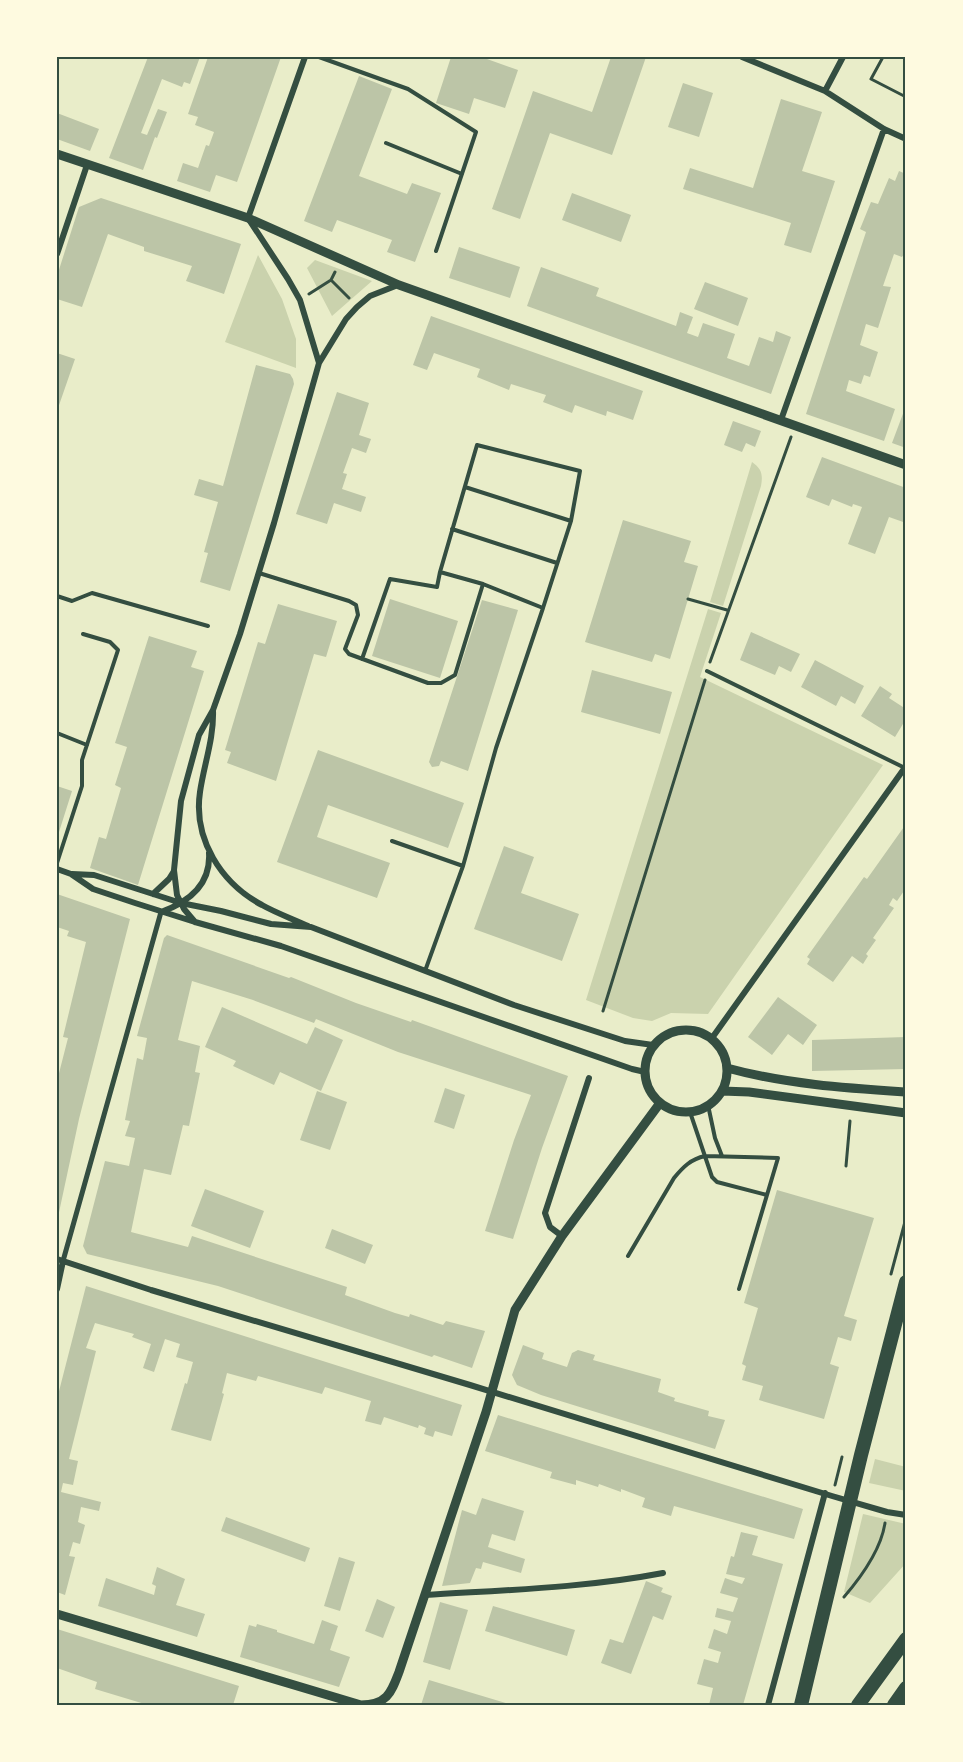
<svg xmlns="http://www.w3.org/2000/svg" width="963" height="1762" viewBox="0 0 963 1762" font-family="'PT Sans Narrow',sans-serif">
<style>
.green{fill:#cad2ad}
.building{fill:#bcc5a7}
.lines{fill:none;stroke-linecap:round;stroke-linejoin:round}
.path{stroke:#344e41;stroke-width:3}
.service{stroke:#344e41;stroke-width:4}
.pedestrian{stroke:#344e41;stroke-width:5}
.minor{stroke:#344e41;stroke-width:6}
.tertiary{stroke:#344e41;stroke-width:9}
.trunk{stroke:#344e41;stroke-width:14}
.neatline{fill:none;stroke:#344e41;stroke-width:2}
</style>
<rect width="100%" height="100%" fill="#e9edc9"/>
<!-- green -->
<path class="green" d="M258 255 282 299 296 339V368L225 342Z
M315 260 372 281 332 316 307 268Z
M752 462C762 469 763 475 761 486L723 606 710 602Z
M708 609 721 613 700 677 883 765 708 1014 671 1013 652 1021 633 1018 586 1000Z
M875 1459 906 1467V1491L869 1483Z
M863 1514 906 1524V1563L870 1603 844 1592Z"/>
<!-- building -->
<path class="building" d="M148 57H200L190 84 184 82 182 87 162 79 141 133 147 135 158 109 167 112 157 138 155 137 143 170 109 158Z
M208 57H281L237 182 216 175 210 192 177 181 183 163 198 168 206 145 209 146 214 132 195 125 198 117 188 114Z
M451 57H488L487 59 518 70 505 108 474 98 469 114 436 103Z
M611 57H646L612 155 550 133 520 219 492 209 533 91 592 112Z
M359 76 392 89 359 176 407 194 412 183 441 193 415 262 387 252 392 240 337 220 332 232 304 221Z
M683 83 713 93 699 137 668 127Z
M781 99 822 112 802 171 835 181 811 253 784 245 791 223 683 189 690 168 753 188Z
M57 113 99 129 90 151 57 139Z
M899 171 906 174V251L902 257 894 254 883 286 891 287 878 328 866 324 860 345 878 352 870 377 864 375 861 384 849 380 846 391 895 409 884 441 806 414 866 232 860 229 871 202 878 204 889 178 895 181Z
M572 193 631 215 621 242 562 220Z
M101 198 241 244 224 294 186 281 192 266 144 251V247L108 234 82 307 57 299V276L79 207Z
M459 247 520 267 510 298 449 278Z
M541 267 599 288 596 296 676 326 680 312 693 317 687 333 698 337 703 323 735 334 727 358 749 366 759 337 773 342 776 331 791 337 771 394 527 306Z
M705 282 748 298 738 326 694 309Z
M431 316 643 391 633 420 607 411 606 416 575 405 572 413 543 402 546 395 511 384 509 390 477 377 480 369 434 353 427 370 413 365Z
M57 353 75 359 57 411Z
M256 365 290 374 293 379 294 384 230 591 200 582 208 553 204 552 218 502 194 495 199 479 223 486Z
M337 392 369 403 359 435 371 439 366 453 352 448 343 473 347 474 342 489 366 497 361 512 334 503 327 524 296 514Z
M904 411 906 412V448L892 443Z
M733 421 761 431 755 447 746 443 742 452 724 445Z
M822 457 906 488V523L889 517 875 554 848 544 862 507 853 504 852 507 832 499 829 506 806 497Z
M623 520 691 541 684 562 698 566 670 659 655 654 652 662 585 642Z
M390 599 458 621 440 678 372 656Z
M482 600 518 610 468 771 441 761 439 766 432 767 429 762Z
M278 604 337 621 326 657 314 654 276 781 227 763 231 752 225 750 258 642 265 644Z
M751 632 800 654 791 672 779 666 775 675 740 660Z
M149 636 197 651 191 667 204 671 138 885 90 868 99 837 106 839 121 788 115 785 127 747 115 743Z
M815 660 864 686 855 704 841 696 836 706 801 687Z
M592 670 672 692 660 734 581 712Z
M880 686 892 694 889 698 906 709V719L895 737 861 716Z
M318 750 464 803 448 848 328 805 317 837 390 863 377 898 277 862Z
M57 786 72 791 59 832 57 831Z
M906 824V888L897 901 893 898 889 905 894 908 873 938 876 940 866 954 868 956 863 964 852 956 833 982 807 964 810 959 807 957 864 877 867 879Z
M504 846 534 857 521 893 579 914 562 961 474 929Z
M57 894 130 919 79 1119 58 1217 57 1081 68 1038 63 1037 86 942 67 936 69 931 57 927Z
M167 935 289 978 291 977 356 1003 411 1022 412 1020 568 1076 542 1148 513 1239 485 1231 514 1140 531 1095 398 1052 316 1019 314 1023 253 1000 192 981 178 1040 200 1046 195 1072 200 1073 189 1126 183 1125 171 1175 144 1169 131 1232 188 1247 192 1236 347 1287 345 1295 395 1313 409 1317 410 1314 443 1325 446 1321 485 1331 472 1368 434 1355 432 1357 414 1351 218 1286 87 1254 83 1246 105 1161 129 1166 135 1138 125 1136 130 1121 125 1120 137 1058 143 1060 147 1038 137 1036 164 938Z
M778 997 817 1025 803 1045 788 1034 772 1055 748 1037Z
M222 1007 307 1044 315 1027 343 1040 321 1091 280 1072 274 1085 233 1066 236 1061 205 1047Z
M906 1037V1069L812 1071V1040Z
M445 1088 465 1095 454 1129 434 1122Z
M317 1091 347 1102 330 1150 300 1140Z
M205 1189 264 1211 250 1248 191 1226Z
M777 1190 874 1218 844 1316 857 1320 851 1341 838 1337 830 1364 839 1367 824 1419 759 1400 763 1386 742 1380 746 1366 742 1364 758 1308 744 1303Z
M332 1229 373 1245 365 1264 325 1248Z
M86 1286 462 1405 452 1436 435 1431 433 1437 424 1434 426 1428 419 1425 418 1428 384 1417 381 1425 365 1421 371 1401 325 1387 322 1394 258 1376 256 1381 227 1373 222 1393 224 1394 211 1441 171 1430 185 1383 187 1384 193 1362 176 1357 180 1344 165 1339 154 1372 143 1368 151 1344 132 1337 134 1334 95 1323 86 1348 96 1351 69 1459 78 1461 73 1485 63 1483 61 1492 101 1502 99 1511 81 1507 78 1522 85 1525 80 1544 73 1542 69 1556 75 1557 65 1595 57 1592V1399Z
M523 1345 544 1353 542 1359 567 1367 572 1353 578 1350 595 1355 593 1360 661 1379 658 1392 675 1398 674 1401 709 1411 708 1416 725 1420 715 1449 541 1395 517 1385 512 1375Z
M498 1415 803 1509 794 1539 674 1506 671 1516 642 1507 645 1498 621 1489V1492L599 1484 598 1487 576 1480V1485L550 1478 552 1472 485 1451Z
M482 1498 524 1511 515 1541 492 1534 488 1547 525 1559 521 1573 483 1562 481 1569 476 1568 470 1583 442 1586 462 1510 476 1515Z
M226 1517 310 1548 305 1562 221 1531Z
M741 1532 758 1536 752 1555 783 1564 743 1705H709L713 1688 697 1684 704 1659 718 1663 721 1652 708 1648 714 1629 727 1634 731 1621 715 1617 717 1608 733 1612 738 1598 720 1593 725 1578 742 1584 745 1578 726 1574 731 1556 734 1557Z
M339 1557 355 1562 340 1611 324 1606Z
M157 1567 185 1579 176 1605 205 1614 197 1637 98 1606 106 1578 154 1595 156 1586 152 1584Z
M646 1581 663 1588 661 1592 672 1596 663 1620 653 1616 631 1674 601 1663 610 1639 623 1643Z
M377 1599 395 1607 383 1638 365 1631Z
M440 1602 468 1610 450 1670 423 1662Z
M493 1606 575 1630 567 1656 485 1631Z
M322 1620 338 1626 330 1650 350 1657 339 1687 240 1657 249 1625 256 1627 257 1624 277 1630V1632L314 1644Z
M57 1629 239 1686 233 1705H148L95 1689 97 1682 57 1668Z
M429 1680 509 1704 508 1705H421Z"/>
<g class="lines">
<!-- path -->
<path class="path" d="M883 57 871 79 906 97
M331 280 349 298
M309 294 331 280 335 272
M688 599 727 610
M710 662 791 437
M603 1011 705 680
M846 1166 850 1121
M891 1274 906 1218
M835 1485 842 1457
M844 1597C862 1576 881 1550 885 1523"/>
<!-- service -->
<path class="service" d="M319 57 408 89 476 132 436 251
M386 143 462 174
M465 487 571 521
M452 529 557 563
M440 572 477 445 580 471 571 521 543 608
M259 573 349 601 356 605 358 615 345 649 349 654 428 683H441L455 675 483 584
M57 596 72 601 92 593 208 626
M362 659 390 579 437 587 440 572 483 584 543 608 496 748 463 866
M707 671 905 768
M57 733 87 745
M392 841 463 866 425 971
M57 863 82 786V760L118 650 110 642 83 634
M708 1105 715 1138 722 1156
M690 1112 712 1177 717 1182 767 1195
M628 1256 674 1178C683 1167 691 1159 705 1156L778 1158 739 1289"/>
<!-- pedestrian -->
<path class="pedestrian" d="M63 1261 161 912"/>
<!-- minor -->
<path class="minor" d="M305 57 248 218 288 279 300 300 319 363
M742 57 825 91 884 129 906 139
M825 91 843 57
M57 254 87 165
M781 420 884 129
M213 710C214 739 204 764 200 792 193 839 221 883 262 905 276 913 293 919 308 926
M57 869 71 874 93 889 135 903 195 922 281 946 632 1069 645 1072
M72 874 94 875 181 903 221 911 271 924 311 927 514 1005 625 1041 653 1045
M153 894 169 879 174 871
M161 912C189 902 211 885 209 853
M195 922 184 909 177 895 174 870 181 801 199 735 213 710 240 634 274 523 319 363 346 319 357 307 370 296 398 285
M712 1038 906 766
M562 1236 550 1227 545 1213 589 1078
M57 1259 151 1290 470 1385 832 1496 887 1512 906 1515
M57 1289 63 1261
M425 1595C504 1590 585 1588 663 1573
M768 1705 825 1493"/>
<!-- tertiary -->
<path class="tertiary" d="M57 154 248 218 399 285 906 465
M645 1071a41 41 0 1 1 82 0a41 41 0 1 1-82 0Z
M727 1068C785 1084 846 1088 906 1092
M722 1091 749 1092 906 1113
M57 1614 361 1705C387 1705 391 1693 399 1672L486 1412 515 1310 562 1236 660 1103"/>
<!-- trunk -->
<path class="trunk" d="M801 1705 861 1455 906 1282
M858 1705 906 1639
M894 1705 906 1688"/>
</g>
<!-- border -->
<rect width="963" height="1762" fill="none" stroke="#fefae0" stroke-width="117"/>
<rect x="58" y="58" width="846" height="1646" class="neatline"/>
</svg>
